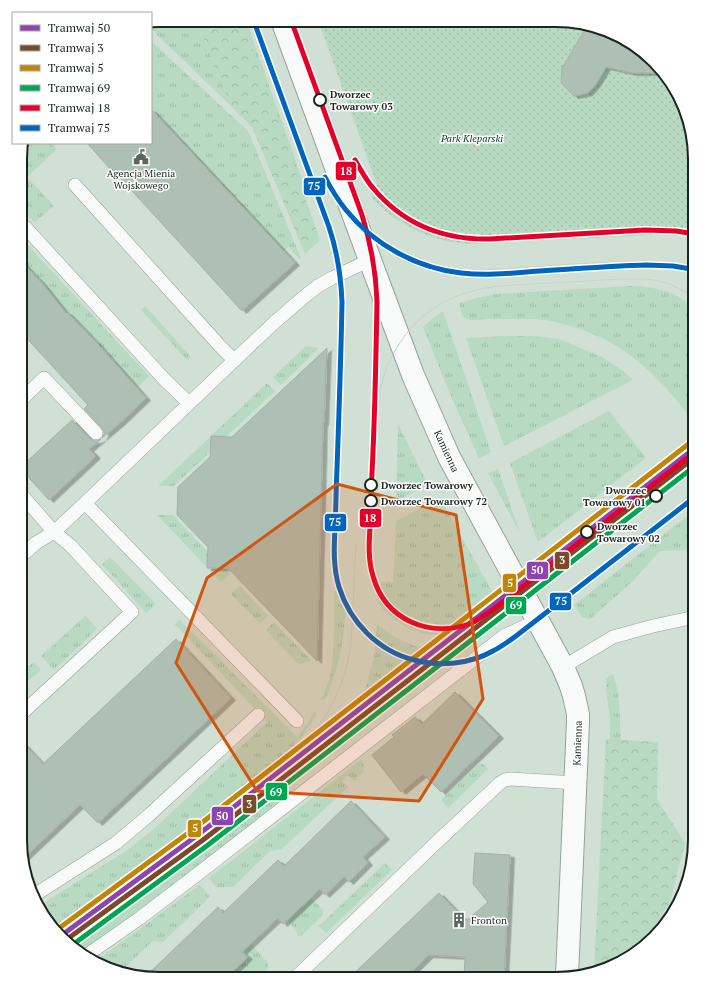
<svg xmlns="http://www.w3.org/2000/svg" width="715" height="999" viewBox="0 0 715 999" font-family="'PT Serif',serif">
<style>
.grass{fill:url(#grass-tufts)}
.forest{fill:url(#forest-crowns)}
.park{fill:url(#park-dots)}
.building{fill:#aebfb3;stroke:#a3b0a7;filter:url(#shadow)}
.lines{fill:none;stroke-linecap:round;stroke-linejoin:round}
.lane-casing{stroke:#96a299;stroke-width:14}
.street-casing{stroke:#96a299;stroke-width:24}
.lane{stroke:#f8faf9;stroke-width:13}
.street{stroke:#f8faf9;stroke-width:22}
.tram{stroke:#ccd0cc;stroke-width:1}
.tram-1-casing{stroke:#fff;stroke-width:8}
.tram-2-casing{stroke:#fff;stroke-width:8}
.tram-3-casing{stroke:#fff;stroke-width:8}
.tram-4-casing{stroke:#fff;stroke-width:8}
.tram-5-casing{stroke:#fff;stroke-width:8}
.tram-6-casing{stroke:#fff;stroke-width:8}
.tram-1{stroke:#8e44ad;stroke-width:5}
.tram-2{stroke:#7a4b2a;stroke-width:5}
.tram-3{stroke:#c08608;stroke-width:5}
.tram-4{stroke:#00a651;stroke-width:5}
.tram-5{stroke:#e4002b;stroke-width:5}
.tram-6{stroke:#0065bd;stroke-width:5}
.marked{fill:#d3540e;fill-opacity:0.2;stroke:#d3540e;stroke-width:3;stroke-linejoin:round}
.stop-dot{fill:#fff;stroke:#1a251e;stroke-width:2}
.labels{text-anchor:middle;stroke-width:3;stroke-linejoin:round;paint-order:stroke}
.stop-label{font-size:10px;font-weight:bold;fill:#1a251e;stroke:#fff;text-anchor:start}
.park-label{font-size:10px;font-style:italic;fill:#014623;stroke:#fff}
.poi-label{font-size:10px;fill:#1a251e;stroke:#fff}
.street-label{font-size:10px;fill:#1a251e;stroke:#fff}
.rim{fill:none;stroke:#1a251e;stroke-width:2}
.line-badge{stroke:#fff;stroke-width:1.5}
.badge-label{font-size:11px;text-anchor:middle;font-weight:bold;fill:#fff}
</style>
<defs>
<pattern id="grass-tufts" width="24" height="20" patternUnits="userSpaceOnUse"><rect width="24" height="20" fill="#b8dac2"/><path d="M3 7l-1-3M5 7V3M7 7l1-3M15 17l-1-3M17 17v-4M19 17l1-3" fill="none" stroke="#9ebba6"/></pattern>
<pattern id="forest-crowns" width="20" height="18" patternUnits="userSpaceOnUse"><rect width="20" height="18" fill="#b8dac2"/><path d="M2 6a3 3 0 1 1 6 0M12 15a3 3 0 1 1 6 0" fill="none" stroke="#9ebba6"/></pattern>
<pattern id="park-dots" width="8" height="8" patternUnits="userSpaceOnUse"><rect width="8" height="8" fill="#b8dac2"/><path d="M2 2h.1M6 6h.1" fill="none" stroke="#9ebba6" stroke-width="1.8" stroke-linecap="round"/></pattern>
<filter id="shadow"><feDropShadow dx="4.5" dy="2.5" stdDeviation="0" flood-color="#0004"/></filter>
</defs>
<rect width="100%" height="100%" fill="#d0e0d4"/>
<!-- grass -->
<path class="grass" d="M159 20H196L231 106 151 29V21Z
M242 20H246L307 193 303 194Z
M151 41 248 131 301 258 299 259 289 247 284 251 151 109Z
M21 143H51L57 149 27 177 54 206 35 222 21 211Z
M21 238 149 376 137 388 21 263Z
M632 286C657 287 676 291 695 309V423C660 378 627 342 570 326 557 322 544 319 531 319 517 319 503 319 488 319 483 319 476 321 470 320 467 319 464 317 462 316L459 303 477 298 496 294 612 287Z
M145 306 191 357 187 360 141 310Z
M443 311 491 452 479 458 450 394 423 327 432 319Z
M508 336H535L559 339 602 357 622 370 633 380 504 446 466 338Z
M306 346 319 348 281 385 273 377Z
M267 383 275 391 227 436H211L210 452 174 486H159V485Z
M609 411 646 458 538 542 510 463Z
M398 424 428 485 396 501Z
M498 469 520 533 488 473Z
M440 498 494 595 443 636C438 635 432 635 427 634 412 631 386 617 379 603 377 599 378 587 379 582H393L396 521Z
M695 510V550L660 551 632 582 590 619 582 617 574 605Z
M158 515H173L208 552V567L225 568 230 574 221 582 158 516Z
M110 557 156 604 146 613 102 564Z
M240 586 268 616 260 624 231 594Z
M334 591H340V596L346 597C345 631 341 668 325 699L321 700C323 695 326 689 328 683 336 657 333 619 334 591Z
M85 616H86L97 629 54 670 41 656Z
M180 620 297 737 310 720 314 712 317 713C303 738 286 756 264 774L284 799C217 851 150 904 80 952L75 950 39 906 129 849 155 828 267 722 175 624Z
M274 622 312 661 298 664 266 630Z
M377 624C391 637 407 644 425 649L363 697 374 657Z
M34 662 41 670 20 688V674Z
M613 674C621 694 619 718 621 740H610V718L606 689V680L609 676Z
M361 760 364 763 363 772 354 781 348 775 342 781 348 787 282 849 270 851 233 887H216L209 878Z
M479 764H483L488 769 448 808 441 800Z
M385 863 392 870 326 933 319 926Z
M200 885 210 897 163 942 153 941 122 970 97 960Z
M309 896 323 910V915L301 936H298L296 930 287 920Z
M251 944 268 963V968L257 978H229L227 977 248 958 242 952Z"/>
<!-- forest -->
<path class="forest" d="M196 20H242L320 240 305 254 252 127 231 106Z
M606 739 658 742 657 799 685 843 670 902 647 938 617 965 594 970Z"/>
<!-- park -->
<path class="park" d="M318 20 574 21 587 26 562 68 561 83 574 95 588 93 596 84 608 64C625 72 639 76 658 70L681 98 695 159V233L490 243 467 244 446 241 421 233 406 225 390 215 373 199 370 191 377 185Z"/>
<!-- building -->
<path class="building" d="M587 26 640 49 660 73H633L606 67 596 84 588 93 574 96 561 83 562 68Z
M151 109 295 263 242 311 112 169 111 170 87 143H151Z
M21 261 42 283 66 313 67 312 98 344 146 398 121 422 102 438 104 435V432L102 428 84 409 88 405 21 332Z
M327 348 324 423H323L317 661 228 568H207L208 547 177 515 178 487 210 457 211 436 232 437Z
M72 420 90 439 94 441H97L101 439 89 449 96 456 49 500 21 469V467Z
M176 639 231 698 98 823 80 805 24 858 20 840V740L43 764Z
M455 692 499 736 441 792 423 774 401 792 372 755 394 737 392 735 415 717 422 724Z
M351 801 385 837 363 857 368 863 349 882 344 877 325 895 320 889 283 924 278 918 242 952 248 957 226 978H144L218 907 223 913 278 860 284 866Z
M475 853 510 855 504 979H464L465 957 429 955 405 979 349 978 439 893 466 921 488 902 473 884Z"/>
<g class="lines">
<!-- lane casing -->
<g class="lane-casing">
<path id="lane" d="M75 185 219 345 234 360
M21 224 26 228 165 380 189 403
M21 400 44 378 96 433
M21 494 54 532 85 503
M563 667 613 637 653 626 695 617
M20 715 132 612 70 545 54 532 36 543 20 557
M297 721 85 503 243 352 275 322 305 296 318 286 332 278 370 260
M33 896 116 843 148 816 258 715
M87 955 140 918 199 873 504 636 538 620
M295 978 440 839 500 783 505 780 511 779 576 783"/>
</g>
<!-- street casing -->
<g class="street-casing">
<path id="street" d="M282 20 370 260 413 375 449 457 563 667 571 686 574 696 578 714V722L567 976"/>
</g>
<!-- lane -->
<use href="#lane" class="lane"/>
<!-- street -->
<use href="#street" class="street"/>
<!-- tram -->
<path class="tram" d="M336 152C342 166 347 180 352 194 357 208 362 221 371 233 383 249 400 261 420 267 445 275 473 270 499 269 546 266 594 262 642 261 660 262 677 264 695 270
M689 453 695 448
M374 485C375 462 375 440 377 418 378 406 379 393 382 382 392 345 419 311 455 297 469 291 484 288 499 286L621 279H644L654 280 670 284 685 292 695 299
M274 776C281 770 289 764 295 757 317 735 339 696 347 665 352 646 352 625 353 605 354 584 355 564 356 544"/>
<!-- tram-1 casing -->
<g class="tram-1-casing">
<path id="tram-1" d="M62 935 199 834 695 448"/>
</g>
<!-- tram-2 casing -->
<g class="tram-2-casing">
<path id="tram-2" d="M66 940 203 840 695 457"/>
</g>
<!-- tram-3 casing -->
<g class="tram-3-casing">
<path id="tram-3" d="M58 929 195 828 691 442"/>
</g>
<!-- tram-4 casing -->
<g class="tram-4-casing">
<path id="tram-4" d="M71 946 208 845 695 466"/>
</g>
<!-- tram-5 casing -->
<g class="tram-5-casing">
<path id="tram-5" d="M291 20 362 215C371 244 376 272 377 302 376 359 375 416 372 473 371 491 371 509 370 527 369 543 368 560 373 576 385 620 430 639 472 623 480 619 487 613 495 608L686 459
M355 160C361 170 366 180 373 188 403 224 444 240 490 239L645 230 676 231 695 234"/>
</g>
<!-- tram-6 casing -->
<g class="tram-6-casing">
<path id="tram-6" d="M256 27 329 227C337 251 341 276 342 302 341 358 339 413 337 469 336 488 336 507 335 527 334 547 333 567 339 587 350 622 378 651 414 660 440 667 470 664 493 651 501 647 509 641 516 636L695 497
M325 177C331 189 338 200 346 210 374 245 417 268 461 273 487 276 514 273 540 271 575 269 610 266 646 265L673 266 691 269"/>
</g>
<!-- tram-1 -->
<use href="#tram-1" class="tram-1"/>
<!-- tram-2 -->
<use href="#tram-2" class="tram-2"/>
<!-- tram-3 -->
<use href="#tram-3" class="tram-3"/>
<!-- tram-4 -->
<use href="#tram-4" class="tram-4"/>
<!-- tram-5 -->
<use href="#tram-5" class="tram-5"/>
<!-- tram-6 -->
<use href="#tram-6" class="tram-6"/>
</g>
<!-- marked area -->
<path class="marked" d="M337 484 456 515 483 699 419 801 257 791 176 663 207 578Z"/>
<!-- icons -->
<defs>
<g id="civic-bare" transform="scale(1.2)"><path d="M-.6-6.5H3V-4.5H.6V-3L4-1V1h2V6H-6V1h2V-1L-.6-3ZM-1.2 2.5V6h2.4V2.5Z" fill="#5a665e" stroke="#fff" stroke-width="2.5" paint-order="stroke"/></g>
<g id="building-bare" transform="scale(1.2)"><path d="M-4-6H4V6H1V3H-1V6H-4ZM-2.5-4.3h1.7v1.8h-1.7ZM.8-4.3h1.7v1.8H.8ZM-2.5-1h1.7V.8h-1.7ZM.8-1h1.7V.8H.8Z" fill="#5a665e" stroke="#fff" stroke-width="2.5" paint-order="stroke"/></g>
</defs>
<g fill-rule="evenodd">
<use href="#civic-bare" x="141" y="157"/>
<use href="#building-bare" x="459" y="920"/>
</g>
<!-- markers -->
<g class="stop-dot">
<circle cx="320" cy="100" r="6"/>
<circle cx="371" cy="485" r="6"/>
<circle cx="656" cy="496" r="6"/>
<circle cx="371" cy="501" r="6"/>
<circle cx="587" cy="532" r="6"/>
</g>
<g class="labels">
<!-- stop labels -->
<g class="stop-label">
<text x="330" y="98">Dworzec<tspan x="330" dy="12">Towarowy 03</tspan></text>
<text x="381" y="489">Dworzec Towarowy</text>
<text x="646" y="494" text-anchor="end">Dworzec<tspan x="646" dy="12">Towarowy 01</tspan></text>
<text x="381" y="505">Dworzec Towarowy 72</text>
<text x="597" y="530">Dworzec<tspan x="597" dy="12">Towarowy 02</tspan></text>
</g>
<!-- park labels -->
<g class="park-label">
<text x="472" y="142">Park Kleparski</text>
</g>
<!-- poi labels -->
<g class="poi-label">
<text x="141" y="177">Agencja Mienia<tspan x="141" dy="12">Wojskowego</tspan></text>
<text x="471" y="924" text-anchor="start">Fronton</text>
</g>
<!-- street labels -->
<g class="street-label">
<text transform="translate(447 451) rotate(65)" y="4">Kamienna</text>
<text transform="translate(577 743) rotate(-88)" y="4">Kamienna</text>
</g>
</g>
<!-- crop -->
<path d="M0 0H715V999H0ZM159 27H556A132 132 0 0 1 688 159V840A132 132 0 0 1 556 972H159A132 132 0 0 1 27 840V159A132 132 0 0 1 159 27Z" fill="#fff" fill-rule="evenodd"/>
<path class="rim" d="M159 27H556A132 132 0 0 1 688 159V840A132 132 0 0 1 556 972H159A132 132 0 0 1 27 840V159A132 132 0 0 1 159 27Z"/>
<g class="line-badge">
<rect x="335" y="161" width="22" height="20" rx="4" fill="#e4002b"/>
<rect x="303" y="177" width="23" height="19" rx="4" fill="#0065bd"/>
<rect x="359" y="508" width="23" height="20" rx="4" fill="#e4002b"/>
<rect x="324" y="513" width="23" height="19" rx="4" fill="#0065bd"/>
<rect x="554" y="551" width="16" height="19" rx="4" fill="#7a4b2a"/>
<rect x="526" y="561" width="23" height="19" rx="4" fill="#8e44ad"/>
<rect x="502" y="573" width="15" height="20" rx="4" fill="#c08608"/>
<rect x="549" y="592" width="23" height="19" rx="4" fill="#0065bd"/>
<rect x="505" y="596" width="22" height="19" rx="4" fill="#00a651"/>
<rect x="265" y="782" width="23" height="19" rx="4" fill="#00a651"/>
<rect x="242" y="794" width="15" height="20" rx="4" fill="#7a4b2a"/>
<rect x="211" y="806" width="23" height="20" rx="4" fill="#8e44ad"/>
<rect x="187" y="819" width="15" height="19" rx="4" fill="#c08608"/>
</g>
<g class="badge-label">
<text x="346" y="175">18</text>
<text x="314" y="190">75</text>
<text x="370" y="522">18</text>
<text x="335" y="526">75</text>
<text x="562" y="564">3</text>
<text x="537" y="574">50</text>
<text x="510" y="587">5</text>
<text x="561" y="605">75</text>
<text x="516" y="609">69</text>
<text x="276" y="796">69</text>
<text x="249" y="808">3</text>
<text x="222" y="820">50</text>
<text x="195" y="832">5</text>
</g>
<!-- legend -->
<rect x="12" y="12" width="140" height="132" fill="#ffffff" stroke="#a3a8a5"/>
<rect x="20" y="25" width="20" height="6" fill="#8e44ad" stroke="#a3a8a5"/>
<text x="48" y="32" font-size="12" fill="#1a251e">Tramwaj 50</text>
<rect x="20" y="45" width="20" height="6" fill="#7a4b2a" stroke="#a3a8a5"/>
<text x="48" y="52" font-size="12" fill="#1a251e">Tramwaj 3</text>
<rect x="20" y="65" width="20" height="6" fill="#c08608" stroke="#a3a8a5"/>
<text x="48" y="72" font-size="12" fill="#1a251e">Tramwaj 5</text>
<rect x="20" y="85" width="20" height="6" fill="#00a651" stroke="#a3a8a5"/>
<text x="48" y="92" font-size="12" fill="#1a251e">Tramwaj 69</text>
<rect x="20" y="105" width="20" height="6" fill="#e4002b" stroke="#a3a8a5"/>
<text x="48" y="112" font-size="12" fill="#1a251e">Tramwaj 18</text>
<rect x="20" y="125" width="20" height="6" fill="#0065bd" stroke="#a3a8a5"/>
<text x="48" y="132" font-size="12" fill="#1a251e">Tramwaj 75</text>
</svg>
